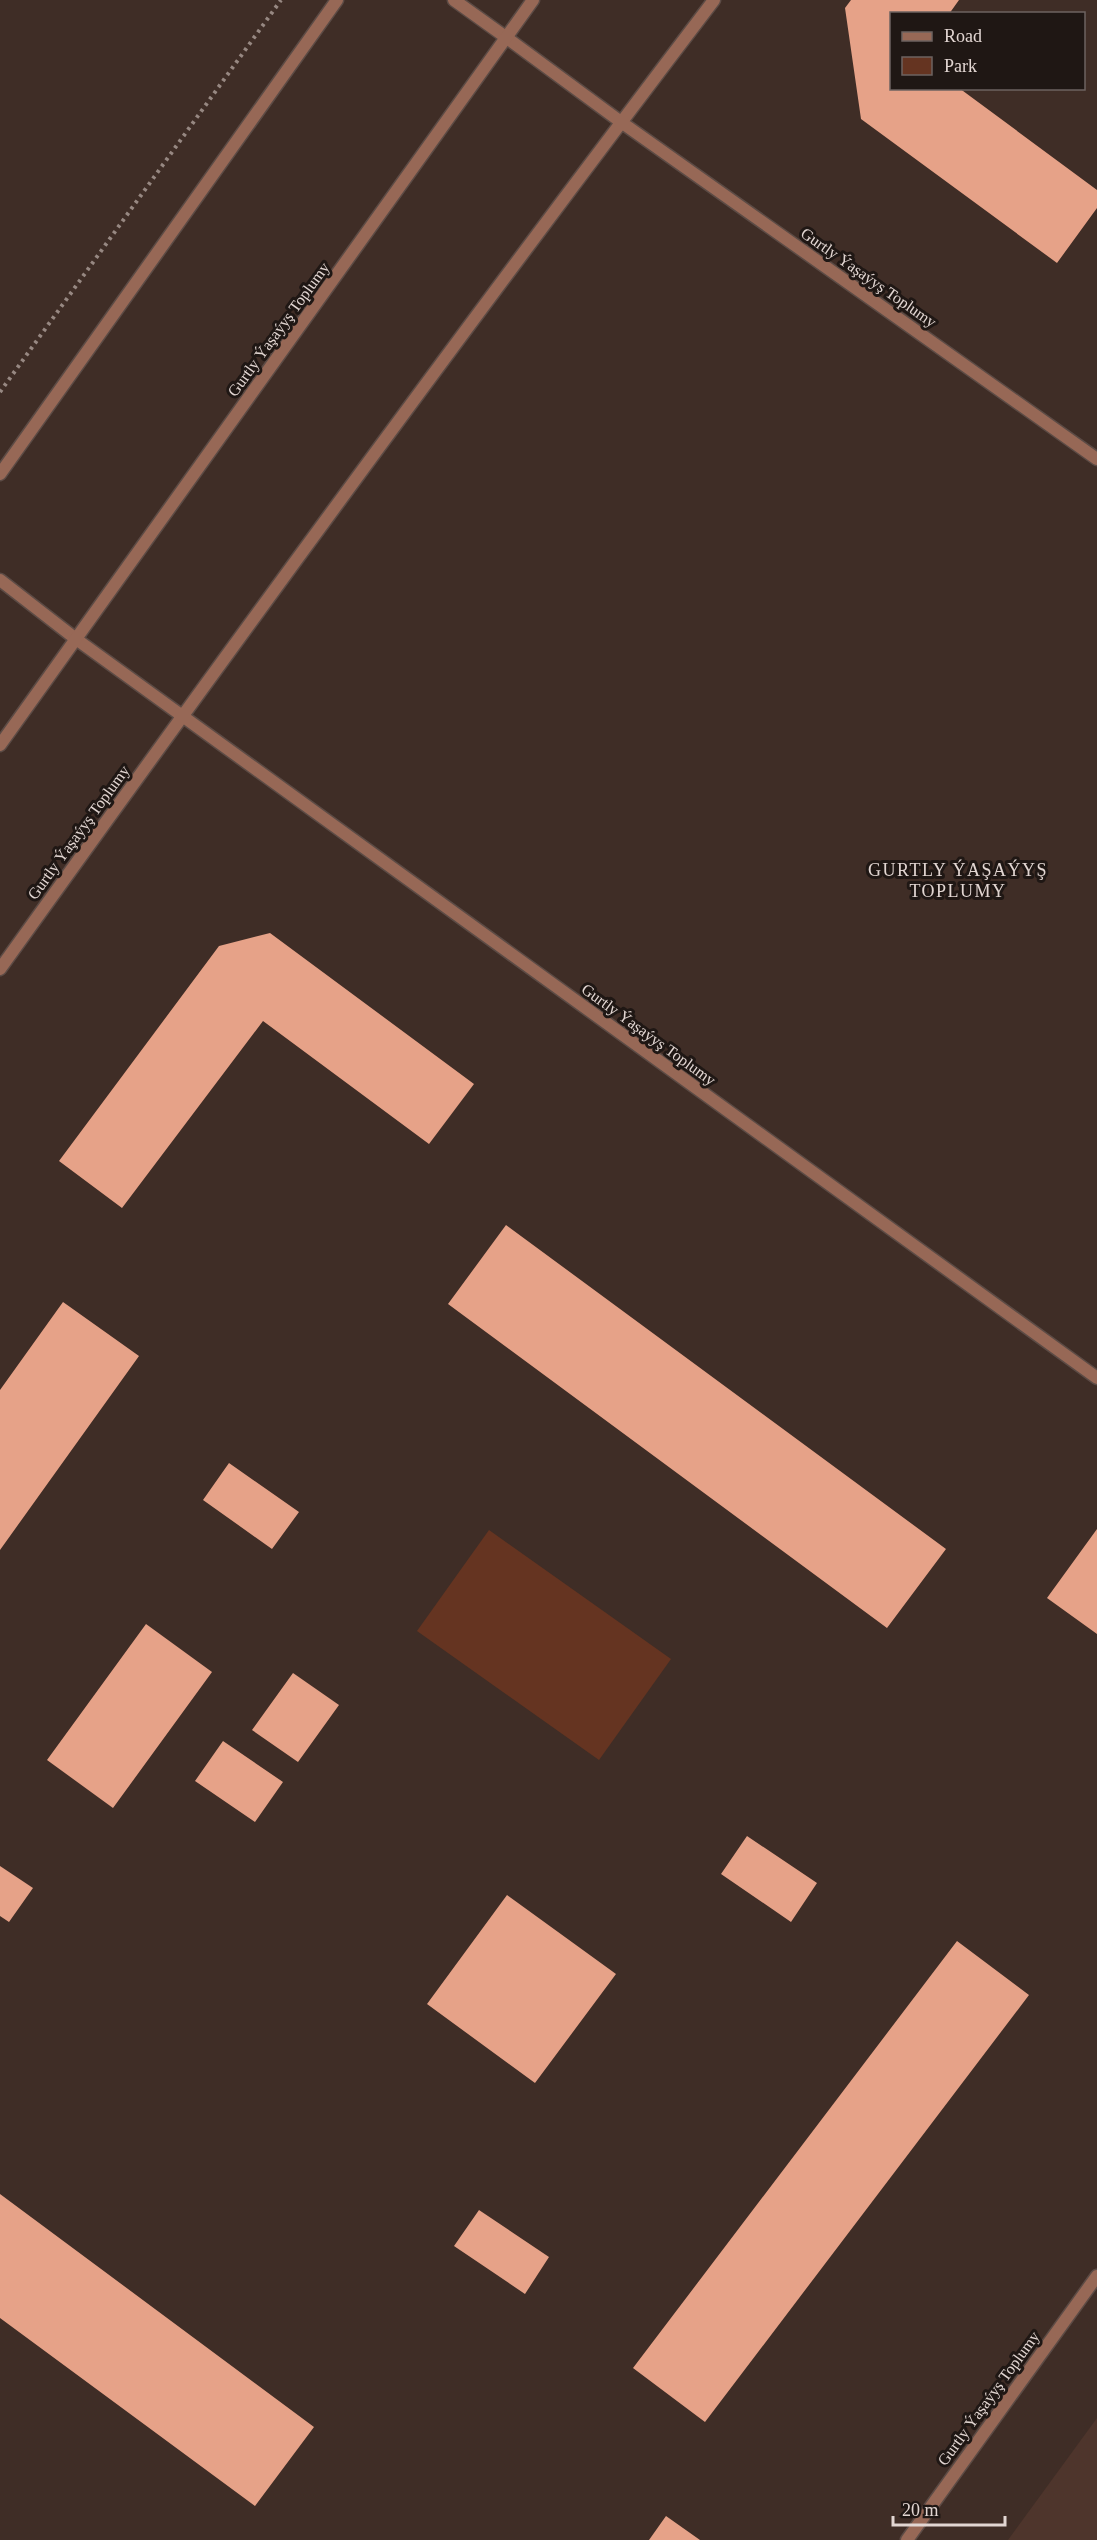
<svg xmlns="http://www.w3.org/2000/svg" width="1097" height="2540" viewBox="0 0 1097 2540" font-family="Georgia,serif">
<style>
.built{fill:#4e352c}
.green{fill:#653421}
.building{fill:#e6a288}
.lines{fill:none;stroke-linecap:round;stroke-linejoin:round}
.service-casing{stroke:#5c4b45;stroke-width:15}
.minor-casing{stroke:#5c4b45;stroke-width:15}
.tertiary-casing{stroke:#5c4b45;stroke-width:15}
.path{stroke:#978882;stroke-width:4;stroke-dasharray:3 4.5;stroke-linecap:butt}
.service{stroke:#976856;stroke-width:12}
.minor{stroke:#976856;stroke-width:12}
.tertiary{stroke:#976856;stroke-width:12}
.labels{text-anchor:middle;stroke-width:6;stroke-linejoin:round;paint-order:stroke}
.street-label{font-size:16px;fill:#e2d6d2;stroke:#1f1714}
.neighbourhood-label{font-size:18px;letter-spacing:1.5px;fill:#e2d6d2;stroke:#1f1714}
</style>
<rect width="100%" height="100%" fill="#3f2d26"/>
<!-- built -->
<path class="built" d="M1097 2418V2540H1008Z"/>
<!-- green -->
<path class="green" d="M489 1530 671 1659 599 1760 417 1631Z"/>
<!-- building -->
<path class="building" d="M851 0H959L949 14H892V88H959L1097 190V208L1057 263 861 119 845 8Z
M270 933 474 1084 429 1144 263 1021 122 1208 59 1161 219 946Z
M506 1225 946 1549 887 1628 448 1304Z
M63 1302 139 1356 0 1550V1390Z
M229 1463 299 1512 272 1549 203 1500Z
M1097 1529V1634L1047 1598Z
M146 1624 212 1672 113 1808 47 1760Z
M293 1673 339 1705 298 1762 252 1730Z
M223 1741 283 1782 255 1822 195 1781Z
M747 1836 817 1883 791 1922 721 1874Z
M0 1866 33 1888 9 1922 0 1916Z
M507 1895 616 1974 535 2083 427 2004Z
M957 1941 1029 1995 705 2422 633 2368Z
M0 2194 314 2427 255 2506 0 2318Z
M479 2210 549 2257 525 2294 454 2246Z
M666 2516 700 2540H649Z"/>
<g class="lines">
<!-- service casing -->
<g class="service-casing">
<path id="service" d="M454 0 507 38"/>
</g>
<!-- minor casing -->
<g class="minor-casing">
<path id="minor" d="M507 38 621 122 1097 459
M0 474 337 0
M0 580 76 639 1097 1378
M0 969C234 643 471 319 714 0
M907 2540 1097 2276"/>
</g>
<!-- tertiary casing -->
<g class="tertiary-casing">
<path id="tertiary" d="M0 745 533 0"/>
</g>
<!-- path -->
<path class="path" d="M0 392 281 0"/>
<!-- service -->
<use href="#service" class="service"/>
<!-- minor -->
<use href="#minor" class="minor"/>
<!-- tertiary -->
<use href="#tertiary" class="tertiary"/>
</g>
<g class="labels">
<!-- street labels -->
<g class="street-label">
<text transform="translate(869 277) rotate(35)" y="6">Gurtly Ýaşaýyş Toplumy</text>
<text transform="translate(278 329) rotate(-54)" y="6">Gurtly Ýaşaýyş Toplumy</text>
<text transform="translate(78 832) rotate(-54)" y="6">Gurtly Ýaşaýyş Toplumy</text>
<text transform="translate(649 1034) rotate(36)" y="6">Gurtly Ýaşaýyş Toplumy</text>
<text transform="translate(988 2398) rotate(-54)" y="6">Gurtly Ýaşaýyş Toplumy</text>
</g>
<!-- neighbourhood labels -->
<g class="neighbourhood-label">
<text x="958" y="876">GURTLY ÝAŞAÝYŞ<tspan x="958" dy="21">TOPLUMY</tspan></text>
</g>
</g>
<!-- legend -->
<rect x="890" y="12" width="195" height="78" fill="#1f1714" stroke="#6d6360" stroke-width="1.5"/>
<rect x="902" y="32" width="30" height="9" fill="#976856" stroke="#6d6360" stroke-width="1.5"/>
<text x="944" y="42" font-size="18" fill="#e2d6d2">Road</text>
<rect x="902" y="57" width="30" height="18" fill="#653421" stroke="#6d6360" stroke-width="1.5"/>
<text x="944" y="72" font-size="18" fill="#e2d6d2">Park</text>
<!-- scale -->
<path d="M893 2516v9h112v-9" fill="none" stroke="#e2d6d2" stroke-width="3"/>
<text x="902" y="2516" font-size="18" fill="#e2d6d2" stroke="#1f1714" stroke-width="4.5" paint-order="stroke">20 m</text>
</svg>
